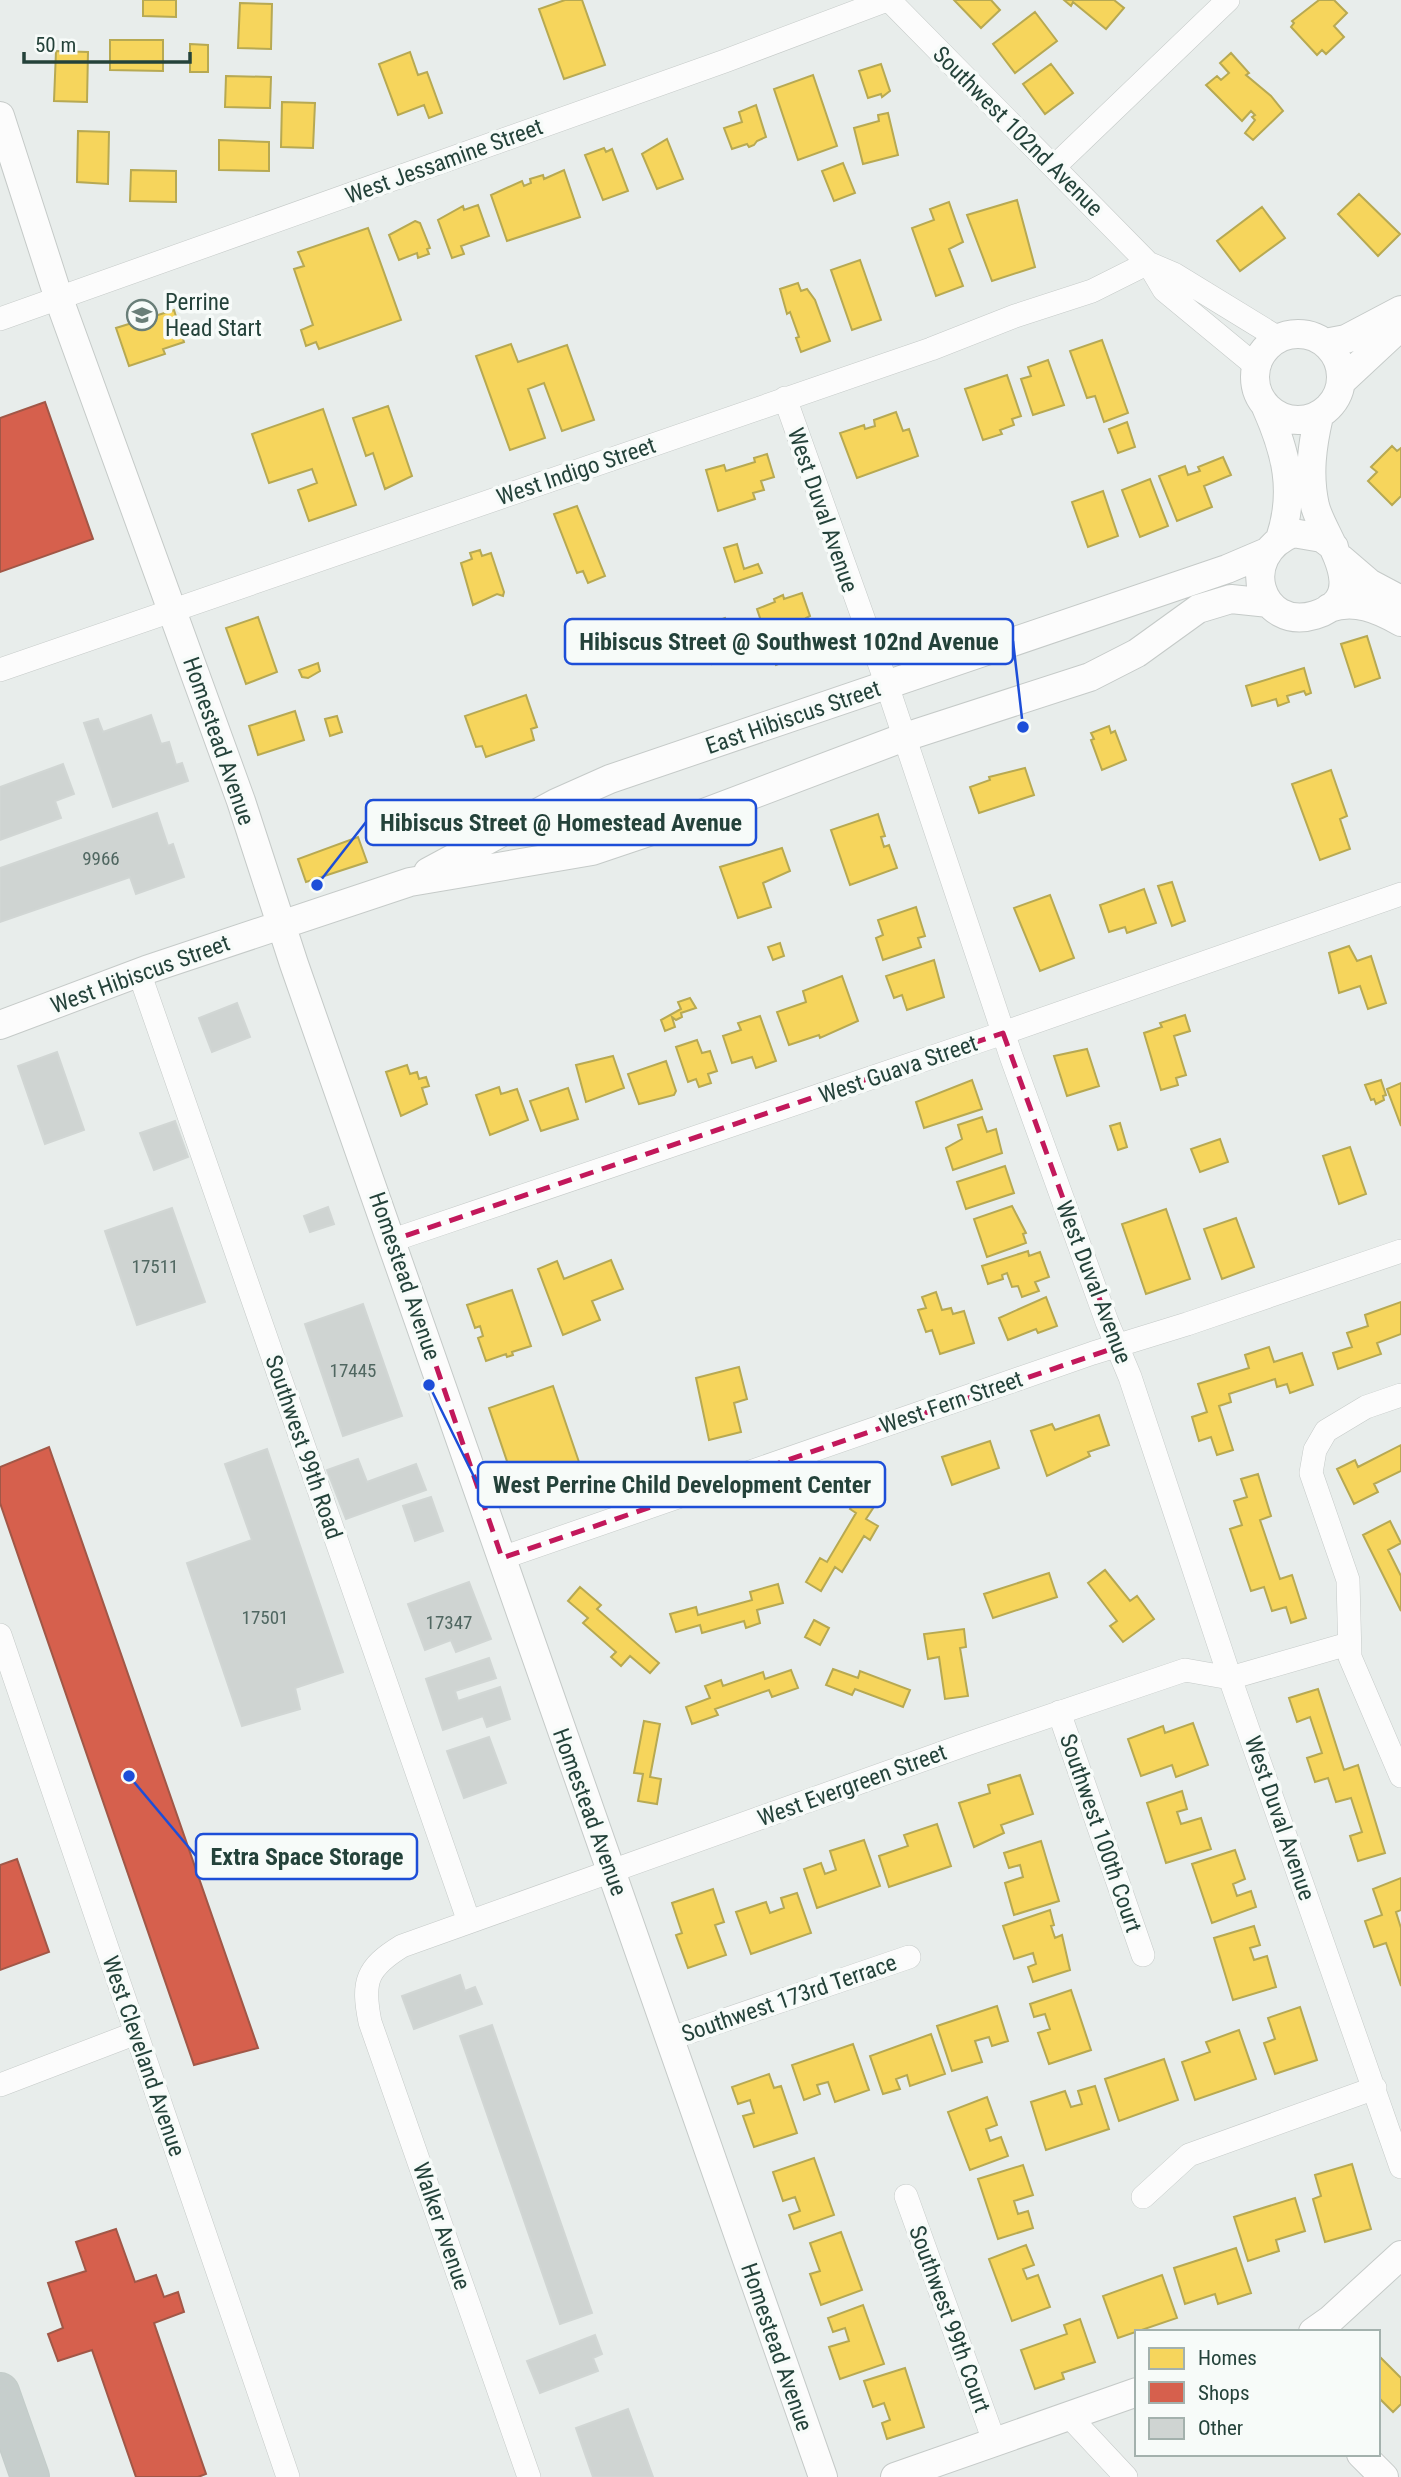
<svg xmlns="http://www.w3.org/2000/svg" width="1401" height="2477" viewBox="0 0 1401 2477" font-family="'Roboto Condensed',sans-serif">
<style>
.homes{fill:#f6d55c;stroke:#b7a952;stroke-width:2}
.shops{fill:#d6604d;stroke:#a15747;stroke-width:2}
.building{fill:#cfd4d2;stroke:#d1d6d4;stroke-width:2}
.lines{fill:none;stroke-linecap:round;stroke-linejoin:round}
.minor-casing{stroke:#c5cac8;stroke-width:24}
.tertiary-casing{stroke:#c5cac8;stroke-width:30}
.trunk-casing{stroke:#c3ccc9;stroke-width:40}
.minor{stroke:#fcfcfc;stroke-width:23}
.tertiary{stroke:#fcfcfc;stroke-width:28}
.trunk{stroke:#c6cecc;stroke-width:38}
.marked{fill:none;stroke:#c2185b;stroke-width:5;stroke-dasharray:14 9;stroke-linejoin:round}
.labels{text-anchor:middle;stroke-width:7;stroke-linejoin:round;paint-order:stroke}
.number-label{font-size:19px;fill:#506761}
.street-label{font-size:23px;fill:#24423a;stroke:#f7fbf9}
.poi-label{font-size:23px;fill:#24423a;stroke:#f7fbf9;text-anchor:start}
.leader{fill:none;stroke:#1d4ed8;stroke-width:2.5}
.callout-dot{fill:#1d4ed8;stroke:#f7fbf9;stroke-width:2.5}
.callout{fill:#f7fbf9;stroke:#1d4ed8;stroke-width:2.5}
.callout-label{font-size:24px;text-anchor:middle;font-weight:bold;fill:#24423a}
</style>
<rect width="100%" height="100%" fill="#e8edeb"/>
<!-- homes -->
<path class="homes" d="M143 0H176V17L143 16Z
M565 0H582L605 65 564 79 539 9Z
M954 0H991L1000 10 981 28Z
M1064 0H1114L1124 8 1106 29 1073 2 1071 6Z
M1319 0H1334L1347 13 1334 26 1344 37 1326 54 1322 50 1317 55 1291 27 1294 23 1292 21Z
M240 3 272 4 271 49 238 48Z
M1035 12 1057 41 1015 73 993 44Z
M110 40H163V71L110 70Z
M190 44 208 45V72H190Z
M56 51 88 52 87 102 54 101Z
M410 52 418 75 427 72 442 113 429 118 424 105 398 115 379 64Z
M1231 53 1249 73 1246 75 1271 96 1283 111 1253 140 1245 133 1255 120 1252 117 1255 115 1251 111 1242 121 1206 85 1217 76 1221 80 1229 73 1220 63Z
M881 64 890 91 882 97 881 94 868 98 859 71Z
M1051 64 1073 93 1045 114 1023 84Z
M813 75 837 146 798 160 774 89Z
M226 76 271 77 270 108 225 107Z
M282 102 315 103 313 148 281 147Z
M756 105 766 137 757 141 754 145 749 147 747 144 732 149 724 128 742 122 739 112Z
M888 113 898 155 863 164 854 128 879 121 878 115Z
M78 131 109 132 108 184 77 182Z
M667 139 683 179 657 189 642 154Z
M219 140 269 142V171L219 170Z
M604 148 606 152 612 149 628 191 603 200 585 155Z
M843 163 855 193 834 201 822 171Z
M131 170 176 171V202L130 201Z
M564 170 580 217 507 241 491 195 522 181 524 186 531 183 530 179 543 175 544 179Z
M1359 194 1400 234 1378 256 1338 214Z
M1017 200 1035 267 992 281 967 215Z
M949 202 963 242 949 249 963 286 936 296 912 228 934 220 930 209Z
M478 205 489 236 461 246 464 254 452 258 438 220 463 206 464 210Z
M1262 207 1285 238 1240 271 1217 241Z
M415 221 420 223 430 248 427 249 429 254 418 258 417 253 399 260 389 235Z
M368 228 401 320 319 349 316 342 306 346 301 330 313 325 294 269 304 266 298 252Z
M860 260 881 320 852 330 831 270Z
M798 283 801 291 807 289 815 300 830 341 801 352 796 338 799 337 790 312 787 314 780 289Z
M174 310 184 342 163 349 165 354 129 366 116 328Z
M1102 340 1128 413 1104 422 1095 396 1087 398 1070 351Z
M511 344 518 362 567 345 594 420 562 431 544 383 528 389 545 438 510 450 476 356Z
M1048 360 1064 405 1033 415 1021 379 1031 376 1028 367Z
M1007 375 1021 416 1012 419 1014 425 1000 430 1002 434 983 440 965 389Z
M388 406 412 476 385 489 373 453 366 456 353 418Z
M323 409 356 505 309 521 298 490 317 483 312 469 269 483 252 434Z
M896 412 903 431 909 429 918 456 857 478 840 433 864 425 865 429 875 426 874 420Z
M1127 422 1135 447 1118 453 1109 429Z
M1392 446 1397 451 1401 448V496L1392 505 1368 481 1377 472 1371 467Z
M767 454 774 477 761 481 764 490 753 493 755 499 718 511 706 470 724 465 726 471 755 462 754 458Z
M1223 457 1231 475 1204 486 1212 507 1177 521 1159 476 1185 466 1188 475 1200 471 1198 467Z
M1150 479 1168 526 1140 537 1122 490Z
M1103 491 1118 536 1088 547 1072 502Z
M577 506 605 576 588 583 583 571 577 573 554 514Z
M737 544 744 569 758 564 762 573 735 582 724 548Z
M480 550 482 556 491 553 504 592 503 596 497 594 473 605 461 563 472 559 470 553Z
M802 593 810 616 806 618 809 628 814 626 822 649 804 656 805 659 796 663 794 658 776 665 757 609 775 602 774 599 783 595 784 599Z
M258 617 277 672 246 684 226 628Z
M725 618 739 653 712 664 700 627Z
M1367 636 1380 678 1355 687 1341 644Z
M318 663 320 671 308 678 302 677 299 670Z
M1304 668 1311 693 1306 695 1304 691 1287 696 1289 702 1278 706 1276 699 1252 706 1246 686Z
M526 695 537 727 531 729 534 740 486 757 482 746 476 747 465 716Z
M295 711 304 740 258 755 249 726Z
M337 716 342 732 330 736 325 719Z
M1109 726 1111 733 1115 731 1126 760 1102 770 1091 740 1094 739 1091 733Z
M1025 768 1034 795 979 813 970 787 990 780 989 777Z
M1331 770 1347 816 1340 819 1350 849 1320 860 1292 784Z
M878 814 885 836 881 837 884 847 889 845 897 868 850 885 831 830Z
M358 837 367 862 306 882 298 859Z
M782 848 790 871 763 883 771 907 738 918 720 867Z
M1172 882 1185 921 1172 926 1158 886Z
M1144 889 1156 923 1127 933 1125 927 1109 932 1100 905Z
M1050 895 1074 958 1040 971 1014 908Z
M916 907 925 936 918 938 921 947 883 960 876 938 883 935 878 920Z
M780 943 784 956 773 960 768 947Z
M1349 946 1357 961 1371 956 1386 1003 1368 1009 1360 986 1339 993 1329 953Z
M934 960 944 997 907 1010 902 995 894 998 886 976Z
M842 976 858 1021 820 1038 819 1035 789 1045 777 1012 806 1002 803 991Z
M690 998 696 1008 681 1013 682 1017 676 1020 672 1017 675 1027 665 1031 661 1020 681 1009 678 1002Z
M1185 1015 1190 1031 1174 1036 1186 1075 1176 1078 1178 1085 1161 1090 1144 1033 1162 1027 1160 1023Z
M760 1016 776 1061 756 1068 752 1057 732 1063 723 1036 741 1030 738 1023Z
M697 1040 702 1053 710 1051 717 1071 708 1074 711 1083 699 1087 696 1079 688 1082 676 1047Z
M1087 1049 1099 1086 1067 1096 1054 1056Z
M613 1056 624 1088 586 1102 576 1065Z
M666 1061 676 1091 674 1095 639 1104 628 1074Z
M407 1065 410 1074 417 1072 419 1079 426 1077 429 1086 422 1088 427 1104 401 1116 386 1072Z
M972 1080 982 1109 924 1128 916 1102Z
M1381 1080 1386 1095 1383 1096 1384 1100 1376 1104 1374 1099 1371 1100 1365 1085Z
M1401 1083V1126L1387 1089Z
M499 1087 501 1094 517 1089 528 1120 490 1135 476 1095Z
M568 1088 578 1119 541 1131 530 1101Z
M982 1117 987 1132 996 1129 1002 1153 953 1170 946 1148 962 1139 958 1125Z
M1120 1123 1127 1147 1118 1150 1110 1126Z
M1220 1139 1228 1162 1200 1172 1191 1149Z
M1350 1147 1366 1194 1339 1204 1323 1156Z
M1005 1166 1014 1193 966 1209 957 1182Z
M1012 1206 1026 1233 1023 1234 1026 1243 987 1257 974 1219Z
M1166 1209 1190 1279 1146 1294 1122 1224Z
M1236 1218 1254 1267 1222 1279 1204 1229Z
M1028 1251 1029 1256 1040 1252 1049 1277 1035 1282 1039 1291 1022 1297 1018 1286 1012 1287 1007 1273 1002 1275 1003 1279 988 1284 982 1266Z
M611 1260 623 1289 592 1301 600 1320 563 1335 538 1269 557 1261 564 1279Z
M512 1290 531 1346 512 1352 513 1355 507 1357 506 1354 486 1361 478 1338 483 1336 480 1326 475 1328 467 1305Z
M936 1292 942 1310 951 1308 953 1314 964 1311 974 1343 940 1354 932 1330 926 1332 918 1310 926 1308 922 1297Z
M1046 1297 1057 1326 1038 1333 1036 1329 1008 1340 999 1318Z
M1401 1302V1334L1377 1343 1381 1354 1338 1369 1333 1353 1352 1347 1347 1333 1368 1326 1365 1315Z
M1269 1347 1274 1362 1302 1353 1313 1385 1290 1393 1287 1384 1277 1387 1275 1379 1229 1394 1231 1402 1219 1406 1233 1450 1217 1455 1211 1437 1199 1441 1192 1417 1207 1412 1198 1384 1249 1368 1245 1355Z
M739 1367 747 1399 734 1403 741 1432 709 1440 696 1378Z
M553 1386 579 1462 554 1470 551 1462 512 1476 489 1408Z
M1099 1415 1109 1445 1088 1452 1090 1456 1047 1476 1031 1431 1052 1424 1055 1430Z
M990 1441 999 1468 952 1485 942 1457Z
M1401 1445V1471L1374 1484 1378 1492 1354 1504 1337 1469 1355 1460 1358 1467Z
M1258 1474 1271 1516 1260 1520 1280 1579 1292 1575 1306 1618 1291 1623 1286 1607 1272 1611 1264 1587 1251 1591 1230 1529 1242 1525 1234 1501 1247 1497 1241 1479Z
M864 1486 881 1496 866 1519 878 1526 870 1540 864 1536 842 1572 835 1567 821 1591 806 1582 820 1558 827 1562 856 1513 850 1509Z
M1390 1521 1401 1543 1388 1550 1401 1576V1611L1363 1535Z
M1105 1570 1130 1601 1137 1596 1154 1619 1123 1642 1110 1626 1117 1621 1088 1583Z
M1049 1573 1057 1597 993 1618 984 1594Z
M778 1584 783 1603 757 1610 760 1623 746 1628 744 1621 702 1633 700 1625 676 1632 670 1614 696 1607 698 1615 752 1600 750 1592Z
M580 1587 601 1605 597 1609 659 1663 650 1673 630 1656 621 1666 611 1657 616 1652 583 1623 588 1618 568 1601Z
M814 1620 829 1628 820 1645 805 1637Z
M964 1629 966 1647 960 1648 968 1696 945 1699 939 1657 928 1659 924 1634Z
M833 1669 858 1678 860 1671 910 1690 903 1707 855 1689 852 1695 826 1685Z
M791 1670 798 1688 772 1697 769 1690 715 1709 718 1715 692 1724 686 1707 710 1698 705 1686 721 1680 723 1686 763 1672 765 1679Z
M1318 1689 1344 1770 1358 1765 1385 1853 1358 1861 1350 1836 1362 1832 1351 1798 1336 1802 1328 1778 1315 1782 1307 1758 1322 1753 1310 1717 1297 1722 1289 1698Z
M644 1721 660 1724 650 1777 661 1779 657 1804 638 1801 643 1774 634 1773Z
M1193 1723 1208 1765 1176 1777 1172 1765 1141 1776 1128 1739 1163 1726 1165 1733Z
M1020 1775 1033 1814 1001 1825 1004 1833 974 1847 959 1803 990 1793 988 1785Z
M1182 1791 1187 1809 1177 1812 1181 1824 1201 1818 1211 1849 1166 1863 1147 1803Z
M937 1824 951 1866 889 1887 879 1856 908 1846 904 1835Z
M864 1840 880 1886 817 1908 804 1869 821 1863 825 1874 836 1870 830 1851Z
M1041 1841 1059 1901 1014 1915 1005 1883 1023 1877 1020 1865 1009 1868 1004 1853Z
M1235 1850 1245 1879 1233 1884 1237 1896 1251 1891 1256 1907 1212 1923 1192 1864Z
M1401 1878V1910L1396 1912 1401 1928V1986L1386 1943 1374 1947 1365 1921 1382 1915 1373 1889Z
M713 1889 724 1922 715 1925 726 1955 688 1968 676 1935 682 1933 672 1903Z
M797 1893 811 1933 751 1954 736 1912 766 1902 770 1913 784 1908 781 1898Z
M1050 1910 1054 1925 1051 1926 1055 1938 1062 1935 1070 1970 1033 1982 1028 1967 1036 1964 1033 1953 1014 1959 1003 1926Z
M1254 1926 1260 1945 1250 1948 1254 1960 1267 1956 1276 1987 1233 2000 1214 1938Z
M1071 1990 1091 2050 1049 2064 1038 2033 1050 2029 1045 2014 1034 2017 1030 2004Z
M997 2006 1008 2041 992 2046 989 2037 975 2041 982 2062 952 2071 937 2026Z
M1300 2007 1317 2060 1275 2074 1264 2043 1275 2039 1268 2018Z
M1239 2030 1256 2079 1195 2100 1182 2062 1210 2052 1206 2042Z
M931 2034 945 2074 910 2086 907 2075 896 2079 900 2089 883 2094 870 2056Z
M853 2044 869 2090 835 2102 828 2082 817 2085 820 2094 804 2100 792 2065Z
M1164 2059 1178 2100 1119 2121 1105 2079Z
M769 2074 774 2088 781 2086 797 2133 754 2147 743 2116 754 2113 750 2100 738 2104 732 2087Z
M1095 2086 1109 2129 1046 2150 1031 2102 1065 2091 1071 2107 1082 2104 1078 2091Z
M987 2097 997 2125 986 2129 990 2141 1001 2137 1008 2156 970 2170 948 2112Z
M814 2158 834 2215 794 2229 789 2215 800 2211 795 2197 783 2201 773 2172Z
M1352 2164 1371 2229 1325 2242 1313 2199 1321 2196 1315 2175Z
M1023 2165 1033 2195 1014 2201 1018 2214 1028 2211 1033 2228 998 2239 978 2179Z
M1295 2198 1305 2231 1276 2240 1279 2251 1248 2261 1234 2217Z
M841 2232 862 2290 821 2305 810 2274 820 2271 810 2243Z
M1026 2245 1034 2265 1023 2269 1027 2279 1038 2275 1050 2307 1012 2321 989 2259Z
M1236 2248 1251 2293 1218 2304 1215 2294 1185 2304 1174 2268Z
M1162 2275 1177 2318 1118 2338 1103 2296Z
M863 2305 884 2364 840 2379 829 2347 849 2341 845 2328 833 2332 828 2318Z
M1080 2319 1095 2362 1062 2373 1064 2379 1035 2389 1021 2350 1067 2334 1064 2325Z
M1378 2355 1401 2378V2404L1393 2412 1378 2397Z
M905 2368 924 2427 887 2439 882 2423 890 2420 884 2403 873 2407 864 2381Z"/>
<!-- shops -->
<path class="shops" d="M45 402 93 539 0 572V418Z
M49 1447 258 2048 194 2065 0 1503V1467Z
M17 1859 49 1952 0 1970V1865Z
M116 2229 135 2282 156 2275 164 2297 178 2292 184 2312 154 2323 206 2474 198 2477H136L92 2350 58 2361 48 2334 63 2328 48 2283 86 2271 76 2242Z"/>
<!-- building -->
<path class="building" d="M151 715 161 744 169 742 176 765 182 763 188 781 113 807 84 723 98 719 103 732Z
M63 764 74 794 55 801 61 818 0 840V787Z
M157 813 168 846 173 844 184 877 136 894 130 877 0 922V868Z
M237 1003 250 1037 212 1052 199 1018Z
M57 1052 84 1130 45 1144 18 1066Z
M175 1121 188 1157 154 1170 140 1133Z
M328 1207 334 1224 310 1232 304 1216Z
M172 1208 205 1302 137 1325 105 1231Z
M363 1304 402 1416 343 1436 305 1324Z
M267 1449 343 1672 295 1688 300 1709 242 1726 187 1563 252 1540 225 1464Z
M358 1459 367 1482 416 1464 426 1490 346 1519 327 1470Z
M431 1497 443 1531 415 1541 403 1506Z
M469 1582 491 1639 456 1652 451 1640 425 1650 408 1604Z
M489 1658 496 1678 455 1691 458 1701 500 1687 510 1719 487 1727 483 1716 443 1730 426 1679Z
M489 1737 506 1783 464 1798 447 1751Z
M460 1975 465 1991 475 1987 482 2004 414 2029 402 1996Z
M492 2025 592 2313 560 2324 460 2036Z
M595 2335 602 2354 593 2358 598 2371 540 2393 527 2361Z
M628 2409 653 2477H593L576 2428Z"/>
<g class="lines">
<!-- minor casing -->
<g class="minor-casing">
<path id="minor" d="M889 0 1148 263 1164 290 1256 366
M1055 166 1228 0
M1148 263 1174 274 1280 339
M0 319 725 61 887 0
M785 398 887 685 1011 1056 1107 1322 1130 1377 1230 1678 1401 2167
M0 670 931 349 1015 316 1092 291 1148 263
M139 972 469 1922
M393 1240 1003 1033 1401 894
M1401 1395 1366 1407 1326 1431 1315 1450 1311 1473 1348 1580 1350 1657 1401 1776
M502 1558 1093 1353 1187 1324 1401 1251
M0 1635 288 2477
M1059 1712 1143 1955
M669 2039 909 1957
M0 2085 136 2033
M906 2196 994 2441
M1143 2197 1189 2155 1375 2088
M1068 2415 1126 2477
M529 2477 370 2022C362 1982 366 1968 402 1946L967 1744 1185 1670 1230 1678 1348 1644"/>
</g>
<!-- tertiary casing -->
<g class="tertiary-casing">
<path id="tertiary" d="M0 116 59 299 241 801 294 964 823 2477
M1255 377a43 43 0 1 1 86 0a43 43 0 1 1-86 0Z
M1325 343 1346 339 1401 310
M1342 381 1401 326
M1266 407C1286 452 1296 491 1280 539
M1319 416C1312 446 1308 475 1315 506 1323 538 1375 596 1315 615 1260 632 1236 556 1293 533L1322 538 1334 547
M1341 559 1369 583 1401 600
M1329 608C1355 599 1378 609 1401 622
M428 872 556 803 610 779 1227 569 1267 552
M0 1025 146 970 410 882 592 851 693 817 902 738 1090 677 1137 653 1198 609 1231 599 1269 603
M1313 2332 1330 2320 1401 2255
M1361 2454 1384 2477
M895 2477 1137 2392"/>
</g>
<!-- trunk casing -->
<g class="trunk-casing">
<path id="trunk" d="M0 2392 30 2477"/>
</g>
<!-- minor -->
<use href="#minor" class="minor"/>
<!-- tertiary -->
<use href="#tertiary" class="tertiary"/>
<!-- trunk -->
<use href="#trunk" class="trunk"/>
</g>
<!-- marked area -->
<path class="marked" d="M1003 1033 1117 1347 502 1558 393 1240Z"/>
<!-- icons -->
<defs>
<g id="school-ring" transform="scale(1.575)"><circle r="9.5" fill="#f7fbf9" stroke="#697e78" stroke-width="1.5"/><path d="M0-5L7-2L0 1L-7-2ZM-4 1L0 2.5L4 1V4Q0 6-4 4Z" fill="#697e78"/></g>
</defs>
<g fill-rule="evenodd">
<use href="#school-ring" x="142" y="315"/>
</g>
<g class="labels">
<!-- number labels -->
<g class="number-label">
<text x="101" y="865">9966</text>
<text x="155" y="1273">17511</text>
<text x="353" y="1377">17445</text>
<text x="265" y="1624">17501</text>
<text x="449" y="1629">17347</text>
</g>
<!-- street labels -->
<g class="street-label">
<text transform="translate(1018 131) rotate(45)" y="8">Southwest 102nd Avenue</text>
<text transform="translate(444 161) rotate(-20)" y="8">West Jessamine Street</text>
<text transform="translate(576 471) rotate(-19)" y="8">West Indigo Street</text>
<text transform="translate(823 510) rotate(71)" y="8">West Duval Avenue</text>
<text transform="translate(793 717) rotate(-19)" y="8">East Hibiscus Street</text>
<text transform="translate(219 741) rotate(71)" y="8">Homestead Avenue</text>
<text transform="translate(140 974) rotate(-20)" y="8">West Hibiscus Street</text>
<text transform="translate(898 1069) rotate(-19)" y="8">West Guava Street</text>
<text transform="translate(405 1276) rotate(71)" y="8">Homestead Avenue</text>
<text transform="translate(1094 1282) rotate(69)" y="8">West Duval Avenue</text>
<text transform="translate(951 1402) rotate(-19)" y="8">West Fern Street</text>
<text transform="translate(304 1447) rotate(71)" y="8">Southwest 99th Road</text>
<text transform="translate(852 1785) rotate(-20)" y="8">West Evergreen Street</text>
<text transform="translate(590 1812) rotate(70)" y="8">Homestead Avenue</text>
<text transform="translate(1280 1818) rotate(71)" y="8">West Duval Avenue</text>
<text transform="translate(1101 1833) rotate(71)" y="8">Southwest 100th Court</text>
<text transform="translate(789 1998) rotate(-19)" y="8">Southwest 173rd Terrace</text>
<text transform="translate(144 2056) rotate(71)" y="8">West Cleveland Avenue</text>
<text transform="translate(442 2226) rotate(71)" y="8">Walker Avenue</text>
<text transform="translate(950 2319) rotate(70)" y="8">Southwest 99th Court</text>
<text transform="translate(777 2347) rotate(71)" y="8">Homestead Avenue</text>
</g>
<!-- poi labels -->
<g class="poi-label">
<text x="165" y="310">Perrine<tspan x="165" dy="26">Head Start</tspan></text>
</g>
</g>
<!-- callouts -->
<path class="leader" d="M1023 727L1013 641M317 885L366 822M429 1385L478 1485M129 1776L196 1856"/>
<g class="callout-dot">
<circle cx="1023" cy="727" r="7"/>
<circle cx="317" cy="885" r="7"/>
<circle cx="429" cy="1385" r="7"/>
<circle cx="129" cy="1776" r="7"/>
</g>
<g class="callout">
<rect x="565" y="619" width="448" height="45" rx="7"/>
<rect x="366" y="800" width="390" height="45" rx="7"/>
<rect x="478" y="1462" width="407" height="45" rx="7"/>
<rect x="196" y="1834" width="221" height="45" rx="7"/>
</g>
<g class="callout-label">
<text x="789" y="650">Hibiscus Street @ Southwest 102nd Avenue</text>
<text x="561" y="831">Hibiscus Street @ Homestead Avenue</text>
<text x="682" y="1493">West Perrine Child Development Center</text>
<text x="307" y="1865">Extra Space Storage</text>
</g>
<!-- legend -->
<rect x="1135" y="2330" width="245" height="126" fill="#f7fbf9" stroke="#a3b1ad" stroke-width="2"/>
<rect x="1149" y="2348" width="35" height="21" fill="#f6d55c" stroke="#a3b1ad" stroke-width="2"/>
<text x="1198" y="2365" font-size="21" fill="#24423a">Homes</text>
<rect x="1149" y="2382" width="35" height="21" fill="#d6604d" stroke="#a3b1ad" stroke-width="2"/>
<text x="1198" y="2400" font-size="21" fill="#24423a">Shops</text>
<rect x="1149" y="2418" width="35" height="21" fill="#cfd4d2" stroke="#a3b1ad" stroke-width="2"/>
<text x="1198" y="2435" font-size="21" fill="#24423a">Other</text>
<!-- scale -->
<path d="M24 52v10h166v-10" fill="none" stroke="#24423a" stroke-width="3.5"/>
<text x="35" y="52" font-size="21" fill="#24423a" stroke="#f7fbf9" stroke-width="5" paint-order="stroke">50 m</text>
</svg>
